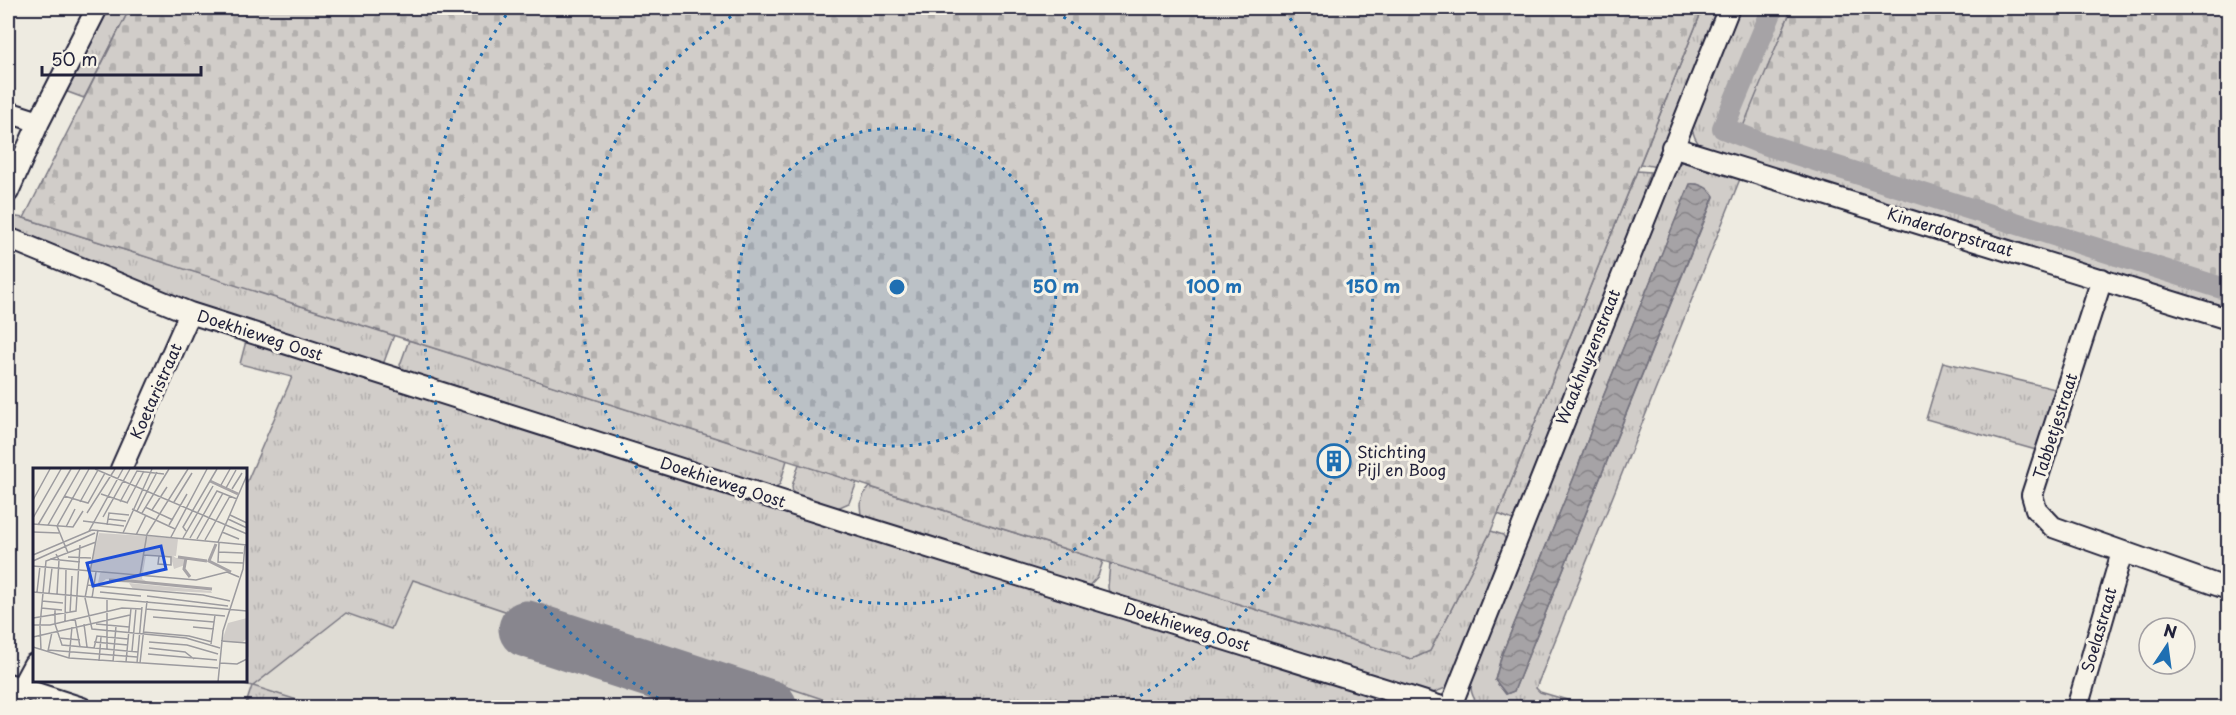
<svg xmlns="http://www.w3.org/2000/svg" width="2236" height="715" viewBox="0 0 2236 715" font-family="'Playpen Sans',sans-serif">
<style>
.built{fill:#dfdcd4}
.grass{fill:url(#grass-tufts);stroke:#7a7882;stroke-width:1.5;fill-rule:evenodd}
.cemetery{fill:url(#cemetery-stones);stroke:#7a7882;stroke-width:1.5}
.water{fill:url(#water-waves);stroke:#716f7b;stroke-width:1.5}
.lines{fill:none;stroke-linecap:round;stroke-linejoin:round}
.canal{stroke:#a6a3a6;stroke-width:22}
.taxiway{stroke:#88868e;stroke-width:57}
.minor-casing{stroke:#22223b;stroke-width:24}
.minor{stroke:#f7f3e8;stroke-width:20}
.ring{fill:none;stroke:#1f6fb2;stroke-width:3;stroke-dasharray:3 6}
.labels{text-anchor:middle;stroke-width:6;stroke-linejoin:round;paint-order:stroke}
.street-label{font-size:16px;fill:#22223b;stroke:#f7f3e8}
.poi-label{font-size:16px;fill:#22223b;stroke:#f7f3e8;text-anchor:start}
.inset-river{fill:none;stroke:#a6a3a6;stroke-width:3}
.inset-road{fill:none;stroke:#9c9b9f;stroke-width:1.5}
.view{fill:#1d4ed8;fill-opacity:0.15;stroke:#1d4ed8;stroke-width:3}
.inset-edge{fill:none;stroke:#22223b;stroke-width:3}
.centre{fill:#1f6fb2;stroke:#f7f3e8;stroke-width:3}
.ring-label{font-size:18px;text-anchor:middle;font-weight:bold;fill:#1f6fb2;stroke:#f7f3e8;stroke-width:6;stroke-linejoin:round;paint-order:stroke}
</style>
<defs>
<pattern id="grass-tufts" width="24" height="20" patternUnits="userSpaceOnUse" patternTransform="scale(1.5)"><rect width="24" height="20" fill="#d1cdc9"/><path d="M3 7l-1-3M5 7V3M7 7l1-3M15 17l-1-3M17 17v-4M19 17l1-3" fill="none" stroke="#b3b0ae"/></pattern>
<pattern id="cemetery-stones" width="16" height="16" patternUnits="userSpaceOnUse" patternTransform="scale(1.5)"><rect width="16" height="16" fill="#d1cdc9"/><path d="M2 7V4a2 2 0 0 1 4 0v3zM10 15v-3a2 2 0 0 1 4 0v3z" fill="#b3b0ae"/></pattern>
<pattern id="water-waves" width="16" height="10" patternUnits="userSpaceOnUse" patternTransform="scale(1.5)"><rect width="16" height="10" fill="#a6a3a6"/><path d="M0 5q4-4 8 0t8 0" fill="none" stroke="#878488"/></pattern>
</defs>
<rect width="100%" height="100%" fill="#eeebe1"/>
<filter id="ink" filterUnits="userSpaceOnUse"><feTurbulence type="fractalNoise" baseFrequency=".0167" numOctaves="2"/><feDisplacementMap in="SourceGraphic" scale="12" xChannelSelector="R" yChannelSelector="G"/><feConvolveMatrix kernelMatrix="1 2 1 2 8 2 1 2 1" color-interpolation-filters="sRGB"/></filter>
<g filter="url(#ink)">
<!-- built -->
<path class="built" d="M295 371 1336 707 319 708 234 681 246 680V484Z"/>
<!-- grass -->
<path class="grass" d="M109 8H130L84 98 65 91Z
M1703 8H1720L1657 167 1640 164Z
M1738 8H1792L1743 129 2228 281V308L1999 237 1703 149C1695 141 1692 133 1691 123Z
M1690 161 1699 163 1740 179 1536 688 1540 692 1591 707H1481C1471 697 1469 689 1473 675L1575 423 1598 356 1676 166 1682 162ZM1697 184 1714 197 1514 691 1506 694 1495 680 1502 654 1577 470 1601 402 1690 185Z
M1637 171 1650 172 1644 187 1649 190 1518 522 1498 514Z
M9 216 24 218 394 335 384 362 378 364 36 255 8 239Z
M409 340 787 460 780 484 774 488 403 371 400 365Z
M246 341 1412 707H846L650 641 644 658 413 580 391 629 346 613 253 686 319 707H245L252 686 234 681 246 680V484L292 377 240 364Z
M1943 362 2055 389 2036 450 1926 419Z
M799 464 857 482 849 503 835 509 793 494 792 486Z
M870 487 1103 561 1098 576 1088 587 861 516 860 504 864 494Z
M1491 531 1503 535 1508 543 1448 687 1433 693H1425L1109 593 1108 587 1110 563 1412 659 1430 651Z"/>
<!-- cemetery -->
<path class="cemetery" d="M130 8H1703L1491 531 1430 651 1412 659 24 218Z
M1792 8H2228V281L1742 129Z"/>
<!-- water -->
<path class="water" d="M1690 184C1700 183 1709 188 1714 196L1514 691 1506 694 1495 680 1502 654 1577 470 1601 402Z"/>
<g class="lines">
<!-- canal -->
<path class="canal" d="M1773 8 1723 128 1758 142 2228 290"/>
<!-- taxiway -->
<path class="taxiway" d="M527 629 769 708"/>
<!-- minor casing -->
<g class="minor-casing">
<path id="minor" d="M8 112 39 122
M1672 147 2228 319
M8 192 39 122 97 8
M8 238 190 313 851 523 1445 708
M2102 279 2032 495 2036 509 2053 527 2228 589
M121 469 190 313
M8 684 82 708
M15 708 21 688 34 664
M1450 708 1729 8
M2077 708 2122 552"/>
</g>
<!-- minor -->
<use href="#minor" class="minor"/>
</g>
</g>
<!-- distance rings -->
<circle cx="897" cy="287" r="159" fill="#1f6fb2" fill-opacity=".12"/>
<g class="ring">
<circle cx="897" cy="287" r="159"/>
<path d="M1048 8A317 317 0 1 1 746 8"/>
<path d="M674 707A476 476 0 0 1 509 11M1285 11A476 476 0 0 1 1120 707"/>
</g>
<!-- icons -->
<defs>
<g id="building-ring" transform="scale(1.725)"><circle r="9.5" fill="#f7f3e8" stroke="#1f6fb2" stroke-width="1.5"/><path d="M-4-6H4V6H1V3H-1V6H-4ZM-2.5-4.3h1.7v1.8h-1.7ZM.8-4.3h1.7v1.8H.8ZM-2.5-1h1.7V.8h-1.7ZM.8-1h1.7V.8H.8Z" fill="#1f6fb2"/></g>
</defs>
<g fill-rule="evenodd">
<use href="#building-ring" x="1334" y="461"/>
</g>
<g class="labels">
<!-- street labels -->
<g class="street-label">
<text transform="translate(1950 232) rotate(17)" y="6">Kinderdorpstraat</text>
<text transform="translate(260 335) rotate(18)" y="6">Doekhieweg Oost</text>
<text transform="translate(1588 357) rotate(-68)" y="6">Waakhuyzenstraat</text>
<text transform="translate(156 391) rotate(-66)" y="6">Koetaristraat</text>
<text transform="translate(2055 426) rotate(-72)" y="6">Tabbetjestraat</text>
<text transform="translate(723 482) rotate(18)" y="6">Doekhieweg Oost</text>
<text transform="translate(1187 627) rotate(17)" y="6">Doekhieweg Oost</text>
<text transform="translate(2099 630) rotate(-74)" y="6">Soelastraat</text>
</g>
<!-- poi labels -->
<g class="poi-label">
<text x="1357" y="458">Stichting<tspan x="1357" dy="18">Pijl en Boog</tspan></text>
</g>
</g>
<!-- overview -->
<g transform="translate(33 468)">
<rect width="214" height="214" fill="#eeebe1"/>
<path d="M113 68 143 90H152V97L141 101 138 89 113 87 109 111 115 114 73 111 68 115 71 118 65 115 67 105ZM96 115 178 123 179 125 100 121ZM214 150V170L209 175 189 173 195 155Z" fill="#d1cdc9"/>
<path d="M66 65 113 68 106 105 57 102ZM115 68 145 71 143 88 113 86Z" fill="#d1cdc9"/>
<path class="inset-river" d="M177 13 205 26M183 76 176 93 198 104M145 89 174 93M153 90 151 101 157 109M76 112 97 113M97 113 179 121"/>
<path class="inset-road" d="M62 1 214 66M188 17 197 1M193 20 203 2M199 21 209 5M68 26 95 35M31 28 55 35 72 5M0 32 17 1M47 34 65 2M87 34 104 3 131 6M141 34 159 5M94 35 111 3M112 39 140 52M99 41 142 61M119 42 134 19M104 43 124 4M54 45 82 1M109 45 136 1M197 47 214 55M70 49 97 1M0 50 28 1M75 51 93 53M195 51 214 60M50 53 91 58M0 56 40 59 50 43M5 57 38 1M15 57 47 1M74 57 76 45 96 47M136 57 154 26M33 59 42 41M65 62 52 130 59 161 153 170 187 180M56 63 90 1M153 63 150 59 184 1M0 64 26 65M189 64 206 71M90 65 119 1M103 67 113 47M138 69 174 1M150 70 180 18M157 70 184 23 204 31M164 71 190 25M172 72 197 28M185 74 214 7M186 75 185 94 210 95M185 84 210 85M35 85 24 58 56 1M23 86 26 92 24 126M0 87 59 62 214 77M110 87 126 88 138 89V97L125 96 126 88M35 89 58 90M17 91 47 94M0 93 62 65M0 98 163 112 194 104 206 109M107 107 114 66 155 1M54 117 170 127 197 133M0 124 214 143M4 124 7 98M67 124 108 128M16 125 19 100M114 128 195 138M59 130 63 104M74 132V181M9 133 30 135M8 140 29 142M22 141V156L29 177 105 184M113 141 192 148M37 145 39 108M120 149 181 154M0 150 43 143 47 77M42 151 47 179M32 153 33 101M51 156 54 179M63 156 96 159M0 157H17L89 140 109 141M7 157 13 93 63 74M7 158 8 182M160 159 181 161M110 164 156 168 179 174M0 169 97 147M26 170 47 172M188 173 214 175M61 174 95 177M116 174 154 177 185 186M178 176 182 147M0 179 36 190 185 200M61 180 64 168 95 171M116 180 152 184 161 191M15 182 104 189M15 183 19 164M99 183 103 140M115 186 184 192M36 190 39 159M66 193 68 169M80 194 83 158M93 194 98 140M104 195 109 139M107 195 114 133M187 195 204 196 214 191M185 214 190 163 210 101 212 76"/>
<path class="view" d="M128 78 133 101 60 118 54 95Z"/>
<rect width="214" height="214" class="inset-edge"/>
</g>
<circle cx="897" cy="287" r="9" class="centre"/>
<g class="ring-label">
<text x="1056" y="293">50 m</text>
<text x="1214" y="293">100 m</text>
<text x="1373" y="293">150 m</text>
</g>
<!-- margin -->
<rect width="2236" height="715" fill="none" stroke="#f7f3e8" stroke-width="30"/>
<rect x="15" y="15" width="2206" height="685" fill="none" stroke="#22223b" stroke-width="2" filter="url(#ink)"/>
<!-- north arrow -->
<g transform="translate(2167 646) rotate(13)"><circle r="28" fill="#f7f3e8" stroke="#a29fa3" stroke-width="1.5"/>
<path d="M0-4.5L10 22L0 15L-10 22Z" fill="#1f6fb2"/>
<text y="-9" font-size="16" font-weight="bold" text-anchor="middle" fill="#22223b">N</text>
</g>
<!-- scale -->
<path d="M42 66v9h159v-9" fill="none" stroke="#22223b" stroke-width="3"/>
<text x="51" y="66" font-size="18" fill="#22223b" stroke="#f7f3e8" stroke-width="4.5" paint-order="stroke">50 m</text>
</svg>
